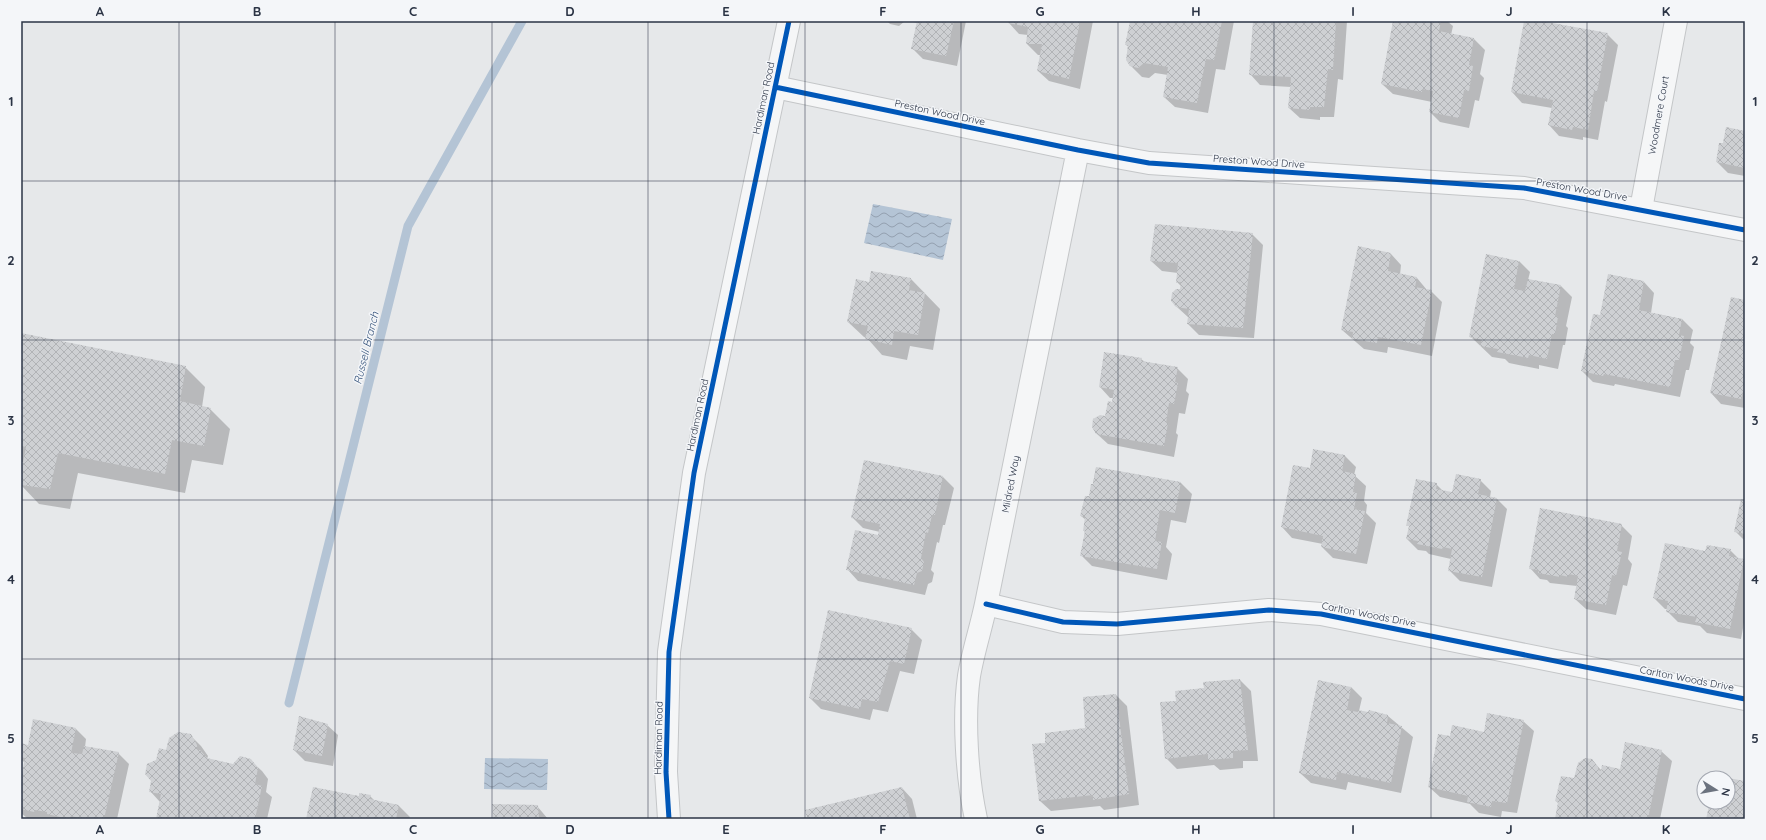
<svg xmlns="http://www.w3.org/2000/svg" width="1766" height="840" viewBox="0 0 1766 840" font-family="Quicksand,sans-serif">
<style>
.water{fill:url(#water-waves)}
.shadow{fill:#0003}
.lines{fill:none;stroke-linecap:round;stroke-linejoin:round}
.stream{stroke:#b4c4d5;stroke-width:9}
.building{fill:url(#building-cross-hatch)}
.minor-casing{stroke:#c4c6c8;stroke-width:24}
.tertiary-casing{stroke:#c4c6c8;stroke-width:24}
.minor{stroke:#f5f6f7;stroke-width:22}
.tertiary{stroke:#f5f6f7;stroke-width:22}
.cycleway-casing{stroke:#f4f6f9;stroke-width:8}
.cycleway{stroke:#0057b8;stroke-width:5}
.grid{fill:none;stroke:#2b3445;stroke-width:1;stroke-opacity:0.55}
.labels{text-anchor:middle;stroke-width:3;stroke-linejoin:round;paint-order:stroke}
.street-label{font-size:10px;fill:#2b3445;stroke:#f4f6f9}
.water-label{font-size:11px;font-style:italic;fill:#34527a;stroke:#f4f6f9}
.neatline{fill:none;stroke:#2b3445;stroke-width:1.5}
.grid-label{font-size:13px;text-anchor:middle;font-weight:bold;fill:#2b3445}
</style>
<defs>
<pattern id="water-waves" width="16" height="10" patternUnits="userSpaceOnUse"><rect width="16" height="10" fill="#b4c4d5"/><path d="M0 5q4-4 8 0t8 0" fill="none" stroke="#93a0af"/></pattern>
<pattern id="building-cross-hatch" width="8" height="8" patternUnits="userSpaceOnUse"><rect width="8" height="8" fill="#ced0d3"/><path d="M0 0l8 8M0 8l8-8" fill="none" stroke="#b1b3b6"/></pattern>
</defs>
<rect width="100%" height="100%" fill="#e6e8ea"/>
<!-- water -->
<path class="water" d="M873 204 952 219 943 260 864 243Z
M485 758 548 759 547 790 484 789Z"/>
<!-- shadow -->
<path class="shadow" d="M887 21H905L899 26 890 24Z
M908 21H966L957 66 923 59 913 49 918 23Z
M1009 21H1093L1080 89 1049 81 1038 71 1041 55H1038L1027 44 1028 35 1019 34 1009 23Z
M1131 21H1234L1225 70 1216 69 1208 113 1175 107 1164 97 1168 75 1155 73 1149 78 1142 77 1131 66 1129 47 1126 45Z
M1254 21H1347L1343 80 1338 79 1334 117H1320V120L1300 118 1289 108 1291 87 1260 85 1250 74Z
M1394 21H1447L1453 26 1451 35 1474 39 1485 50 1480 74 1484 78 1479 101 1475 100 1469 128 1440 122 1430 112 1432 102 1393 94 1382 84Z
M1525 21H1535L1607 34 1618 45 1607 102 1605 101 1598 140 1583 137V140L1559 136 1549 125 1552 108 1522 103 1512 92Z
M1745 132V176L1728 173 1717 162 1724 144Z
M1252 234 1263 245 1254 338 1199 335 1188 324 1189 318 1177 307 1182 287 1177 282 1178 273 1162 271 1151 261Z
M1391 254 1401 265 1400 275 1417 278 1427 290 1431 291 1442 302 1432 356 1388 347 1387 353 1364 349 1342 330Z
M1519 261 1530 272 1528 280 1561 286 1572 297 1566 326 1568 328 1565 345H1563L1558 369 1539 365V369L1509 363 1505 359 1492 357 1471 337Z
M911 279 940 309 933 350 910 346 907 360 882 355 867 338 864 337 848 322Z
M1644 282 1654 293 1651 313 1682 319 1693 330 1690 343 1694 347 1689 370H1686L1680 397 1615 384 1614 386 1593 382 1582 371 1601 316Z
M1745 301V408L1721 404 1711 393Z
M21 334 185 367 205 387 202 407 210 409 230 429 223 465 192 460 185 493 78 473 70 509 39 504 21 485 24 462H21Z
M1141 359 1145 362 1177 368 1188 379 1186 391 1189 394 1185 414 1179 413 1176 433 1178 435 1174 457 1108 444 1097 434 1113 403V398H1110L1100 387Z
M1314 450 1345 456 1356 467 1354 475 1366 486 1364 501 1367 505 1366 513 1376 523 1367 564 1333 558 1322 547 1323 544 1292 538 1282 527 1310 469Z
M865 461 943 477 954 488 945 525H943L939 543 937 542 931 570 934 573 932 582 928 584 925 595 858 581 848 570 878 536 880 532 863 528 852 517Z
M1096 468 1181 483 1192 494 1186 523 1171 520 1166 547 1172 554 1167 580 1092 566 1081 555 1085 532 1084 531 1086 520 1081 516 1090 498Z
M1480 480 1491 491 1490 497 1497 499 1507 509 1492 587 1460 581 1449 570 1451 559 1429 554 1426 551 1418 550 1407 539 1410 527 1408 525 1436 484 1444 492 1453 493Z
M1745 500V541L1736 532Z
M1621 525 1632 536 1628 559 1632 564 1627 586 1623 585 1616 615 1586 609 1575 599 1577 586 1550 583 1547 580 1540 579 1530 568Z
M1730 550 1739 559 1745 561V617L1741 639 1707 633 1700 626 1678 622 1667 611 1668 609H1665L1654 598 1706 552Z
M911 629 922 640 914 674 900 671 888 712 873 709 870 720 821 709 810 698Z
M1240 680 1251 691 1258 761H1243V768L1220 770 1214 765 1177 769 1166 758 1205 689Z
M1351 687 1362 698 1359 711 1388 716 1413 737 1401 793 1348 782 1346 790 1311 783 1300 773Z
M1116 695 1127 706 1139 805 1104 810 1100 806 1051 811 1040 801 1047 744 1086 729Z
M1523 721 1534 731 1517 813 1502 811 1501 817 1479 813 1470 804 1440 797 1429 787 1451 737 1485 733Z
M327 725 338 735 333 766 305 761 294 750Z
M76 729 86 739 85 747 118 753 129 764 117 819 27 818 21 813V783L25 763 21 759V744L28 746Z
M190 735 201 746 208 756 207 759 233 765 250 760 262 771 268 779 266 792 272 797 267 819H157L160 802 150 791 157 761 167 751Z
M1661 751 1672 761 1660 819H1556L1559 804 1556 801 1592 760 1602 771 1621 770Z
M902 788 912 799 917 819H809Z
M370 796 375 801 399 806 410 817 409 819H307L360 797Z
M537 806 548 819H494Z"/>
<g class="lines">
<!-- stream -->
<path class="stream" d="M289 703 408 226 522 21"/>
</g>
<!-- building -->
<path class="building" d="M917 21H954L946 56 911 49Z
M1008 21H1080L1069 79 1037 71 1042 44H1026L1028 27 1008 23Z
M1130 21H1222L1214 60 1206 59 1197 103 1163 97 1168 67 1144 63 1138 68 1130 66 1126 60 1128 45H1125Z
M1253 21H1336L1333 70 1328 69 1324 107H1310V110L1288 108 1291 77 1249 75Z
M1393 21H1441L1439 31 1474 38 1469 65 1473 66 1469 91 1464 90 1459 118 1429 112 1433 91 1422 89V92L1381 84Z
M1524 21H1541L1608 33 1597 92 1594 91 1588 130 1573 127 1572 130 1548 125 1553 100 1511 92Z
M1726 127 1745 131V168L1716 162 1719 143H1723Z
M1155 224 1253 233 1243 328 1187 324 1189 309 1176 307 1171 301 1172 293 1176 289H1180L1181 282 1176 283 1178 263 1150 261Z
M1358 246 1391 253 1388 271 1417 277 1415 287 1432 290 1421 345 1378 337 1377 343 1352 339 1353 332 1341 330Z
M1486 254 1519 261 1514 289 1525 291 1528 279 1561 285 1555 316 1558 317 1555 334H1552L1547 359 1529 355 1528 358 1497 352 1498 349 1480 346 1482 340 1469 337Z
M871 271 911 278 909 290 925 293 918 335 894 331 892 345 865 339 868 326 847 322 856 279 869 282Z
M1608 274 1644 281 1639 310 1682 319 1679 335 1684 336 1679 360H1675L1670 387 1604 374 1603 376 1581 371 1593 314 1600 315Z
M1731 297 1745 300V391H1743L1741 399 1710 393Z
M21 333 186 366 180 401 211 408 204 446 172 440 165 474 58 453 50 489 21 485V472L26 447 21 446Z
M1104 352 1142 358 1141 361 1178 367 1175 382 1178 383 1174 404 1169 403 1166 423H1168L1164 446 1096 434 1092 427 1093 419 1100 415 1105 416 1108 401 1112 402 1114 390 1099 387Z
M1313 449 1345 455 1342 471 1356 474 1353 492 1357 493 1354 509 1365 511 1356 554 1321 547 1323 536 1281 527 1293 465 1310 468Z
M864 460 943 476 935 515H932L928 533 926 532 921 558 924 562 922 571 917 573 914 585 846 570 855 530 878 535 880 524 851 518Z
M1096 467 1181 482 1175 513 1160 510 1155 541 1162 542 1157 569 1080 556 1085 531H1083L1085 517 1080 516 1085 496H1089L1091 484H1093Z
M1456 474 1481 479 1478 494 1497 498 1482 577 1448 571 1452 549 1443 547 1442 549 1417 544 1418 541 1406 539 1409 526H1406L1416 479 1437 483 1436 489 1452 492Z
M1741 499H1745V534L1734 532Z
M1540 508 1622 524 1617 551 1622 552 1616 576 1612 575 1606 605 1574 599 1578 576 1569 574V577L1560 575V577L1538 573 1539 570 1529 569Z
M1665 543 1705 551 1707 545 1731 549 1729 556 1744 559 1730 629 1695 622 1697 617 1666 612 1668 601 1653 598Z
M828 610 912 628 904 664 890 661 878 702 862 699 860 709 809 698Z
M1240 679 1248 750 1233 751V758L1208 760V754L1165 759 1160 702 1176 701 1175 691 1204 688 1203 682Z
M1318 680 1351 687 1347 710 1358 712V710L1368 712 1369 710 1388 715 1387 723 1402 726 1391 783 1337 772 1336 780 1299 773Z
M1116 694 1129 794 1093 800V795L1039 801 1032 744 1045 743V733L1085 728 1083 697Z
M1487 713 1524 720 1507 803 1492 801 1491 807 1467 802 1468 796 1428 787 1438 734 1450 736 1452 725 1484 732Z
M299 716 328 724 322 756 293 750Z
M33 719 76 728 71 753 82 754 84 746 119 752 104 819H83L71 816 69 819 47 814V812L35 810 34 812 21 809V778L25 758 21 757V743L28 745Z
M178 732 191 734 197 745V750H200L207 758 233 764 240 756 251 759 258 768 255 784 262 786 255 819H205L195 817 194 819H156L161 794 149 792 151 781 145 774 147 764 156 760 159 748 166 750 169 738Z
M1625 742 1662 750 1648 819H1555L1558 802 1555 801 1561 776 1574 778 1578 763 1585 758 1592 759 1598 767V770L1601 771 1602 765 1620 769Z
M1728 778 1745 781V819H1706L1710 802H1728Z
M313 787 359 796V793L371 795 370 799 399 805 396 819H306Z
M902 787 910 819H807L805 810Z
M492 804 538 805 539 819H493Z"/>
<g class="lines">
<!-- minor casing -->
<g class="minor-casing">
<path id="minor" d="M775 87 1078 150 1149 163 1524 188 1745 230
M1641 209 1676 21
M986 604 1063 622 1117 624 1269 610 1321 614 1745 699
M976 819C967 778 963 718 969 676 973 652 981 628 986 604L1078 150"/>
</g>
<!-- tertiary casing -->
<g class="tertiary-casing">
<path id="tertiary" d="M669 819 666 772 669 652 694 473 789 21"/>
</g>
<!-- minor -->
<use href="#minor" class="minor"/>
<!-- tertiary -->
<use href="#tertiary" class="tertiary"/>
<!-- cycleway casing -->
<g class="cycleway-casing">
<path id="cycleway" d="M775 87 1078 150 1149 163 1524 188 1745 230
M986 604 1063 622 1117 624 1269 610 1321 614 1745 699
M669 819 666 772 669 652 694 473 789 21"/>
</g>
<!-- cycleway -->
<use href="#cycleway" class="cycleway"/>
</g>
<!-- grid -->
<path class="grid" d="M179 21V819M335 21V819M492 21V819M648 21V819M805 21V819M961 21V819M1118 21V819M1274 21V819M1431 21V819M1587 21V819M21 181H1745M21 340H1745M21 500H1745M21 659H1745"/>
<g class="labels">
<!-- street labels -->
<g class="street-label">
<text transform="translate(763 98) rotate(-78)" y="4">Hardiman Road</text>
<text transform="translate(940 112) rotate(12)" y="4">Preston Wood Drive</text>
<text transform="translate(1658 115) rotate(-80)" y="4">Woodmere Court</text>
<text transform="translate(1259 161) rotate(4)" y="4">Preston Wood Drive</text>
<text transform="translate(1582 189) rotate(10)" y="4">Preston Wood Drive</text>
<text transform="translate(697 415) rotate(-78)" y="4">Hardiman Road</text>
<text transform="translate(1010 484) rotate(-79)" y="4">Mildred Way</text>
<text transform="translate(1369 614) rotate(11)" y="4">Carlton Woods Drive</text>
<text transform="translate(1687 678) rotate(11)" y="4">Carlton Woods Drive</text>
<text transform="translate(658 738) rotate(-89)" y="4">Hardiman Road</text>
</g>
<!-- water labels -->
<g class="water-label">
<text transform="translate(366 348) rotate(-76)" y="4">Russell Branch</text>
</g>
</g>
<!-- border -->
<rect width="1766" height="840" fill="none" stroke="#f4f6f9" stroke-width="44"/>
<!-- north arrow -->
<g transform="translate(1716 790) rotate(101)"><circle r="19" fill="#f4f6f9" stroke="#a4a8b1"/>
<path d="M0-3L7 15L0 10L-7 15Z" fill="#6c737f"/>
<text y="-6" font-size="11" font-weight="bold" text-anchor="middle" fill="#2b3445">N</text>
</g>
<rect x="22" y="22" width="1722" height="796" class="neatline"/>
<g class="grid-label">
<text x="100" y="16">A</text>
<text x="257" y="16">B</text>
<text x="413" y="16">C</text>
<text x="570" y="16">D</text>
<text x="726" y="16">E</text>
<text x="883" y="16">F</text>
<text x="1040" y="16">G</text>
<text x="1196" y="16">H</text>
<text x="1353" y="16">I</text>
<text x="1509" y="16">J</text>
<text x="1666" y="16">K</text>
<text x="11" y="106">1</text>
<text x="1755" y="106">1</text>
<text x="11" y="265">2</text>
<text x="1755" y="265">2</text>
<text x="11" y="425">3</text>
<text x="1755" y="425">3</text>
<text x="11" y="584">4</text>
<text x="1755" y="584">4</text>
<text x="11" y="743">5</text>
<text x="1755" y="743">5</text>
<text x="100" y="834">A</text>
<text x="257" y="834">B</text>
<text x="413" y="834">C</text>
<text x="570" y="834">D</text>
<text x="726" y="834">E</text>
<text x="883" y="834">F</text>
<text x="1040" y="834">G</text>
<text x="1196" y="834">H</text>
<text x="1353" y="834">I</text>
<text x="1509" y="834">J</text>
<text x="1666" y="834">K</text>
</g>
</svg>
